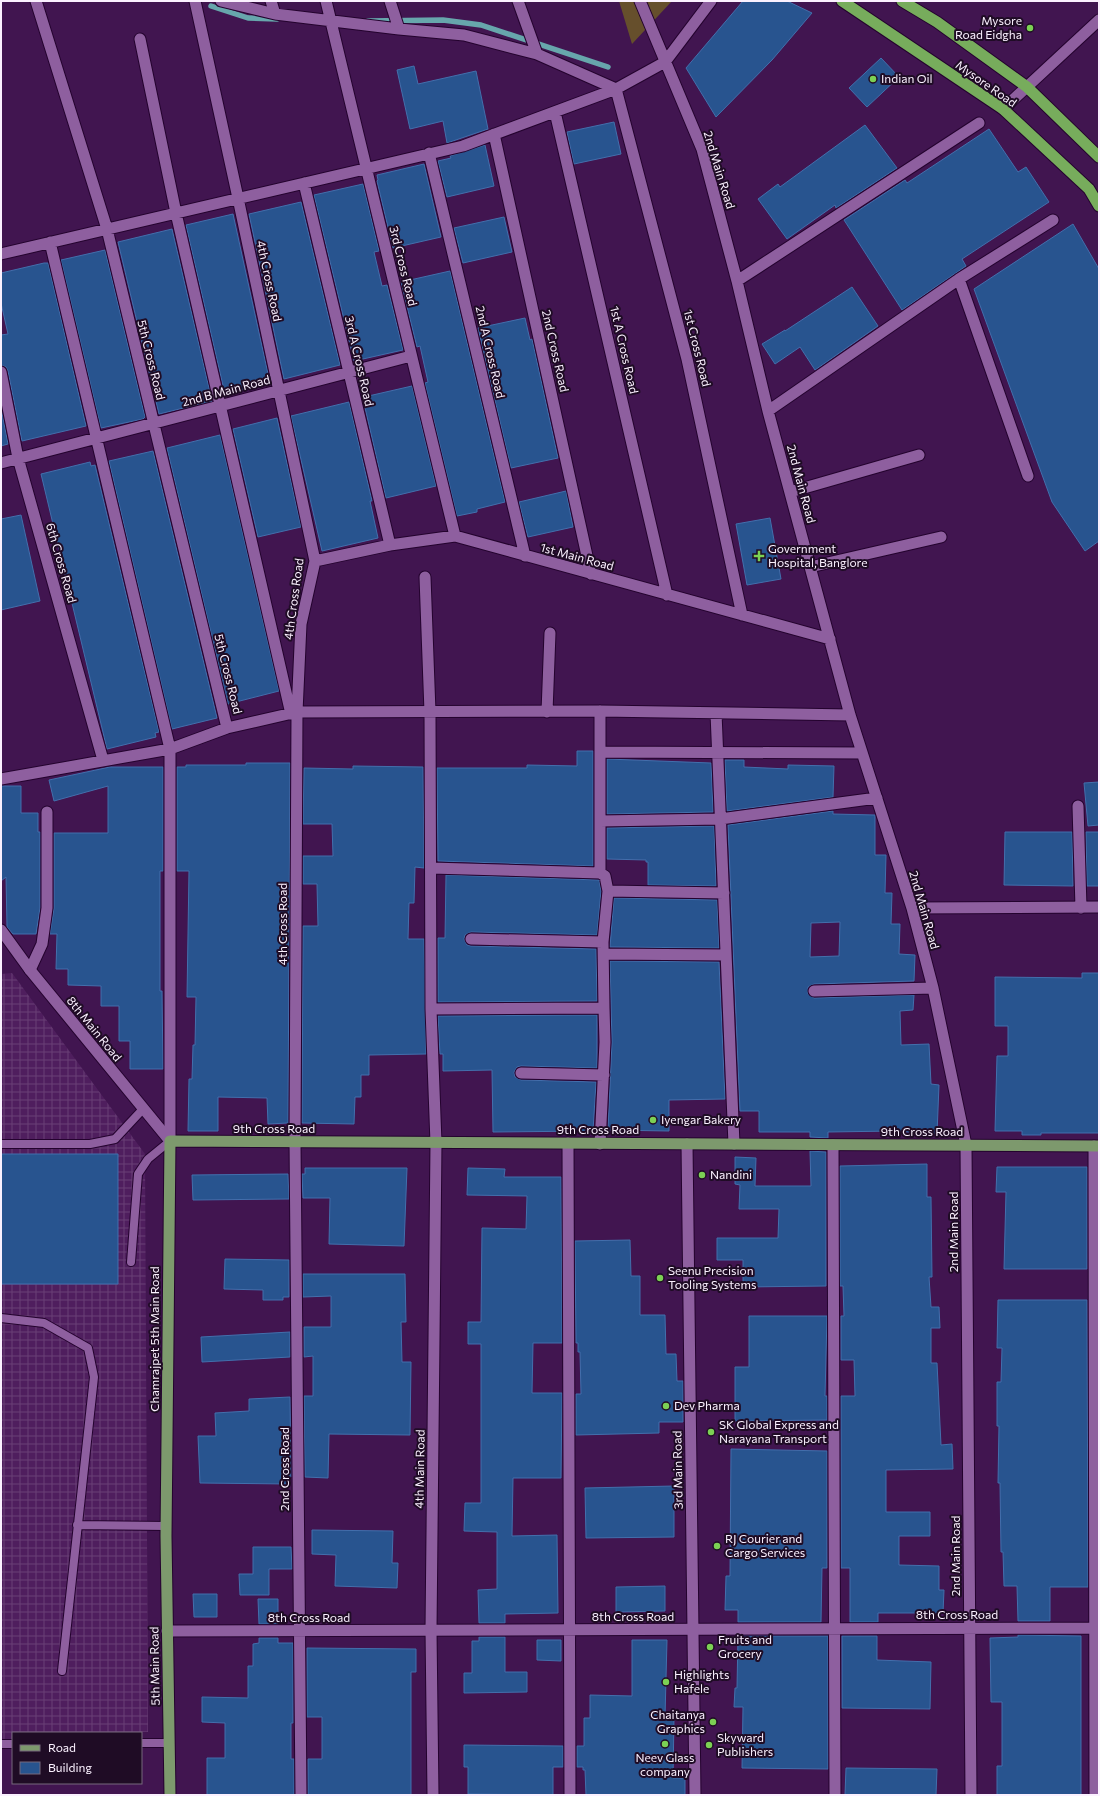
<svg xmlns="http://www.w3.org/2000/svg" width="1100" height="1796" viewBox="0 0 1100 1796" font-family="Commissioner,sans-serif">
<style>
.industrial{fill:url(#industrial-grid)}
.park{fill:#664f2c}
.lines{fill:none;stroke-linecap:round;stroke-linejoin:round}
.stream{stroke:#67a6ac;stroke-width:5.5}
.building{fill:#28548f;stroke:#436fac;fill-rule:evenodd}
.service-casing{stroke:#24032e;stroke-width:10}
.minor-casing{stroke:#24032e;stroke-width:13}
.tertiary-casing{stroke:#24032e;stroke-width:13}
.primary-casing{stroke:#24032e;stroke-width:13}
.trunk-casing{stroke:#24032e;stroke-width:13}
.service{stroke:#8e5f9f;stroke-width:8}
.minor{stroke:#8e5f9f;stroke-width:11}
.tertiary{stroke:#8e5f9f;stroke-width:11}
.primary{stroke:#7d996d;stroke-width:11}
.trunk{stroke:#77ac5c;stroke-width:11}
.poi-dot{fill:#7cd154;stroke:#1f0c25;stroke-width:1.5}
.labels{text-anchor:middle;stroke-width:4;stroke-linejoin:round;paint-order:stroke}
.poi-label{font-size:12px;fill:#fbf1ff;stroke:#1f0c25;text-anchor:start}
.street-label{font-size:12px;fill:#fbf1ff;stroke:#1f0c25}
</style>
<defs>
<pattern id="industrial-grid" width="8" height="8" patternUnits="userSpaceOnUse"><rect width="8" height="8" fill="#4f1e5e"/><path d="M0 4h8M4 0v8" fill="none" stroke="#693f76"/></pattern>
</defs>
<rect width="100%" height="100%" fill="#411550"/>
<!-- industrial -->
<path class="industrial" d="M12 973 145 1154 148 1732 13 1733V1741L1 1742V974Z"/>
<!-- park -->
<path class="park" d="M619 1H672L632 44Z"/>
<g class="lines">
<!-- stream -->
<path class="stream" d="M211 6 248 18 277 19
M368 21 443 20 481 25 608 67"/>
</g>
<!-- building -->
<path class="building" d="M743 1H787L812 13 772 60 716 117 686 68Z
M881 58 899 77 867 107 849 88Z
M414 66 418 84 476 71 488 129 447 143 443 121 410 129 397 70Z
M614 122 621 154 574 164 567 132Z
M865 125 897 168 836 208 835 205 787 239 758 199 778 184 780 187Z
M989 129 1018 172 1026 167 1049 202 962 259 966 266 902 310 844 220 905 180 907 183Z
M485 145 494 186 447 197 438 161 451 158 450 156Z
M424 164 441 237 393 248 377 181 378 180 377 175Z
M363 184 379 251 374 252 382 286 387 285 403 350 354 361 314 195Z
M301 202 340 365 284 379 249 214Z
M233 214 270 383 225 394 186 225Z
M504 217 512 252 463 263 454 228Z
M1073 224 1099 269V541L1085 551 1052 502 974 289Z
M172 229 212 401 159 414 118 242Z
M105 250 145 417 143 419 101 428 61 260Z
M44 263H48L86 426 22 441 8 371 6 367 1 365V335L8 334 1 303V273Z
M450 271 505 502 477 509V512L457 516 425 383 428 382 420 346 417 347 401 282Z
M852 287 878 326 815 370 800 347 775 364 762 344 785 330V331Z
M525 318 530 340 532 339 558 458 511 468 478 328Z
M412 386 436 486 386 498 363 399 364 397Z
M349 402 372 501H370L378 538 322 551 291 416Z
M1 408 8 444 1 446Z
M277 418 301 527 258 537 233 429Z
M220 435 279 691 228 704 167 448Z
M153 451 217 718 172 729 109 461Z
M90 462 91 466 95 465 159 732 155 733 156 737 107 749 41 474Z
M566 491 573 527 528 537 519 502Z
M21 515 40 601 1 610V519Z
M770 518 781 579 747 585 736 524Z
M577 751H593V866L438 861 437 768H527V765L577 766Z
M607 759 711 763 713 812 607 814Z
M725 760H744V767L788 769V765L834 766 833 797 727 811Z
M246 763H290L288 1123 268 1124 267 1098 218 1097V1131H188L189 1079H192L193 1045H195L196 997H187L189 871H177V767H186V765H246Z
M353 766 423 767 424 868 415 867 414 903H409L408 939H424L426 1054 369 1055V1075H361V1097H355L354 1124 302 1123 303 926H318L317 884H303V856H333L332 824H303L304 768 353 769Z
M110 767H163V871H160V991H162L163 1069H130V1041H119V1006H101V986L68 985V969H56L57 934H50L54 908V833H108V786L54 801 49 780Z
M1099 782V825L1088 826 1084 783Z
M1 786H21V813H38V832H40V908L36 934H13L7 927 6 877 1 881Z
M833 811V814L875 815V855H886L885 893H892L891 924H900L899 954 915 955 914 981 814 984 808 987V994L814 998 914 995 913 1010 900 1011 901 1045 929 1044 931 1084 939 1085 937 1134 895 1131 828 1132V1138L810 1137V1132H759V1111H740L728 825ZM840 922 839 956 810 957 811 923Z
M714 826 716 886 648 885V862H646V860L607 859V828Z
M1005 832H1072L1073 886 1004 885Z
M1086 832H1099V886H1087Z
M446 875 599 880 601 891 597 935 471 932 465 935 464 939 467 945 471 946 596 949 597 1001 438 1002V938H445Z
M614 898 717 900 719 948 610 947Z
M610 961 719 962 725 1099 669 1100V1131L608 1130 612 1042Z
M1082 973H1099V1133H1041V1135H1022V1131H995L997 1056H1008V1026H995V977L1082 978Z
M597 1015V1068L521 1066 517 1067 514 1072 515 1077 521 1080 596 1082 593 1131 493 1132 492 1070 443 1071V1054H440L438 1016Z
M810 1151 826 1152V1286L743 1287V1260H717V1238H778L779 1209H739L740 1185 735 1184V1157L756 1158 755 1186H811Z
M1 1154H118V1284H1Z
M927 1164V1197H931L932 1277H929L931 1307H939L940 1328H931V1363H937L941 1445 952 1444 953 1469 886 1470V1512H930V1536H899V1565L939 1566V1590H944L943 1613H878V1622H850V1568H841V1396H855L854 1360H841V1316H844L843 1286H840V1166Z
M997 1167H1087V1269H1004L1006 1192H996Z
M305 1168H407L404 1246 329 1244 330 1198H303L302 1174H305Z
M468 1168 505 1169 504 1177H561L562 1343H533L532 1393H562L561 1478H513L512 1536 557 1535 558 1613 505 1614V1623H479L478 1590 497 1589V1532L464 1531 465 1503H481V1344H468V1322H481L482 1228 526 1229 527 1196 467 1195Z
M288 1174 289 1199 193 1200 192 1175Z
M630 1240 631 1276H640V1315H665L666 1354H676L677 1381H683V1422H659V1433L576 1435V1394H581L580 1352H578V1343H576L575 1241Z
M225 1259 289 1260V1297H283V1300H263V1290L224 1289Z
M303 1274H405L406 1322H401L402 1362H411L410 1435 329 1434 328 1478 305 1477 304 1396H313V1356L304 1357V1327H331V1296L303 1297Z
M998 1300H1087L1088 1587H1050V1621H1018L1017 1586H1004L1003 1552H1001L1000 1483H998L999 1426H997V1382H1001L1002 1348H997Z
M749 1316H827L825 1396H827V1420L735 1421V1367H749Z
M290 1332V1357L202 1362 201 1337Z
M290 1397 291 1477H288V1484L200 1483 198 1436H216L215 1413 249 1411V1399Z
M731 1449 827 1451V1568H822L821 1622H738V1610H725L726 1576H730Z
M674 1486V1537L586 1538 585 1488Z
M312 1530 393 1531 392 1563H398L397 1588 335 1586 336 1555 312 1554Z
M253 1547H291L292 1569H269V1595H240L239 1574H253Z
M665 1586V1611L616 1612V1587Z
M193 1594H217V1617H194Z
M258 1599H278V1624H259Z
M1018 1635 1081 1636V1795H997V1766H1002V1702H991L990 1638 1018 1637Z
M738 1636H828V1769L742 1768 743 1707H734L735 1688H737Z
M842 1636H877V1660L931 1662 930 1709 842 1708Z
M479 1637H505V1672H527V1692L464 1693V1673H472V1641H479Z
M259 1638H278V1643H293V1723H291V1759H294V1795H207V1758H225V1723L202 1722V1697L248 1698V1666H253V1644L259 1643Z
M537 1640H561V1661L537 1660Z
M632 1640H667L665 1717H674L673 1778H685V1795H586L585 1770H583V1767H577V1746H584V1718H590V1695L632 1696Z
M307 1648 416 1649V1672H411V1795H308V1759H322V1717H307Z
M464 1745 563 1746V1767H553V1795L468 1794V1767H464Z
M846 1768 937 1769 936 1795H845Z"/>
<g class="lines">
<!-- service casing -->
<g class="service-casing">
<path id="service" d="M1 1144H90L115 1139 143 1109
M131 1262 138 1174 148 1159 170 1141
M1 1318 44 1323 88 1348 94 1377 62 1671
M77 1525 166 1526
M141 1743H169
M1 1744H13"/>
</g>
<!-- minor casing -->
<g class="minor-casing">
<path id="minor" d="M36 1 107 229 227 728
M195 1 238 198 315 561 301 624 297 712 295 1142 301 1795
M221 1 275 14 399 29 464 35 537 54 616 89 687 359 742 615
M271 1 275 14
M326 1 455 536
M390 1 399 29
M518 1 537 54
M640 1 702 149 737 281 768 411 850 715 912 908 933 988 966 1145 971 1795
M140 39 176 213 291 714
M555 112 667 595
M494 134 591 574
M429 153 525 556
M304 183 390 545
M50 242 170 749V1141
M1 254 463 146 616 89 665 62 711 1
M959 279 1028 476
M737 281 979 123
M1 372 18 458 103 760
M768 411 959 279 1053 220
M1 463 411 356
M790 492 919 455
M315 561 390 545 455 536 830 639
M810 567 941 537
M425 577 430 712 431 1009 436 1143
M547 712 550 633
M716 713 734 1144
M600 752 862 753
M1 779 170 749 227 728 297 712 600 711 850 715
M1078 806 1081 908
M600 821 720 819 877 798
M431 868 600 873
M608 891 724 893
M912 908 1099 907
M471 939 603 942
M604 954 726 955
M30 970 42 944 47 908V812
M814 991 933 988
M431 1009 604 1008
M521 1073 604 1075
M568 1143 570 1795
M600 1144 605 1042 604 1008 603 942 608 891 605 876 600 873V711
M833 1145 835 1795
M1094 1146 1095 1795
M167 1631 1099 1628"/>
</g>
<!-- tertiary casing -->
<g class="tertiary-casing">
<path id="tertiary" d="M1003 109 1099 20
M1 930 30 970 170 1141
M687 1144 695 1795
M433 1795 431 1630 436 1143"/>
</g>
<!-- primary casing -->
<g class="primary-casing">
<path id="primary" d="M170 1795 166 1536 170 1141 1099 1146"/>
</g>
<!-- trunk casing -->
<g class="trunk-casing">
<path id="trunk" d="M842 1 1003 109 1089 189 1099 206
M902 1 937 22 1027 87 1099 157"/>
</g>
<!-- service -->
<use href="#service" class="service"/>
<!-- minor -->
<use href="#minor" class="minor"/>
<!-- tertiary -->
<use href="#tertiary" class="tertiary"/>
<!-- primary -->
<use href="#primary" class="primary"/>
<!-- trunk -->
<use href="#trunk" class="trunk"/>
</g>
<!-- markers -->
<g class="poi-dot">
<circle cx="1030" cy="28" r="4"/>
<circle cx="873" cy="79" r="4"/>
<path d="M757 550h4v4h4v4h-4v4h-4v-4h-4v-4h4z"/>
<circle cx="653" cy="1120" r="4"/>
<circle cx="702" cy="1175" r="4"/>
<circle cx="660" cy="1278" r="4"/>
<circle cx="666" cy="1406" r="4"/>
<circle cx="711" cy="1432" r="4"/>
<circle cx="717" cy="1546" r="4"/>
<circle cx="710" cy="1647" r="4"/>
<circle cx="666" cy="1682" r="4"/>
<circle cx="713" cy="1722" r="4"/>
<circle cx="665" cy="1744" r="4"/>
<circle cx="709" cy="1745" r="4"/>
</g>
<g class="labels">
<!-- poi labels -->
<g class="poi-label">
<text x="1022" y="25" text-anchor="end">Mysore<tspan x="1022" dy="14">Road Eidgha</tspan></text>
<text x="881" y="83">Indian Oil</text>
<text x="768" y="553">Government<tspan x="768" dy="14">Hospital, Banglore</tspan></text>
<text x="661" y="1124">Iyengar Bakery</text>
<text x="710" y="1179">Nandini</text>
<text x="668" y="1275">Seenu Precision<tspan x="668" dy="14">Tooling Systems</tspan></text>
<text x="674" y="1410">Dev Pharma</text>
<text x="719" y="1429">SK Global Express and<tspan x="719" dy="14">Narayana Transport</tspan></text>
<text x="725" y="1543">RJ Courier and<tspan x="725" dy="14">Cargo Services</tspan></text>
<text x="718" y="1644">Fruits and<tspan x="718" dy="14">Grocery</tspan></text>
<text x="674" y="1679">Highlights<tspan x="674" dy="14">Hafele</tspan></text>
<text x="705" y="1719" text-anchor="end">Chaitanya<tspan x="705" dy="14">Graphics</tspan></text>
<text x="717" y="1742">Skyward<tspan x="717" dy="14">Publishers</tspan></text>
<text x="665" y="1762" text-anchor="middle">Neev Glass<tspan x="665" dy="14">company</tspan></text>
</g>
<!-- street labels -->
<g class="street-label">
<text transform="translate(986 84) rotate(35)" y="4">Mysore Road</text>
<text transform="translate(719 170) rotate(73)" y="4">2nd Main Road</text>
<text transform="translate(403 266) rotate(76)" y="4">3rd Cross Road</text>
<text transform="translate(269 281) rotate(78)" y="4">4th Cross Road</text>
<text transform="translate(697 348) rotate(76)" y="4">1st Cross Road</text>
<text transform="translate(624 350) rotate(77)" y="4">1st A Cross Road</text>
<text transform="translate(555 351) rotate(77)" y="4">2nd Cross Road</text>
<text transform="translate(490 352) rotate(77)" y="4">2nd A Cross Road</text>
<text transform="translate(151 360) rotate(76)" y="4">5th Cross Road</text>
<text transform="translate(359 361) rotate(77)" y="4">3rd A Cross Road</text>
<text transform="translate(226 391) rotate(-15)" y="4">2nd B Main Road</text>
<text transform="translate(801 484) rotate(75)" y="4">2nd Main Road</text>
<text transform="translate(577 557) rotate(15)" y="4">1st Main Road</text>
<text transform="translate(61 563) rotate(74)" y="4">6th Cross Road</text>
<text transform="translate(294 599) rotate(-82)" y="4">4th Cross Road</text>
<text transform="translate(228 674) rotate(76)" y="4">5th Cross Road</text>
<text transform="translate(924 910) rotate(74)" y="4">2nd Main Road</text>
<text transform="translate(283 924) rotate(-90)" y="4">4th Cross Road</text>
<text transform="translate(94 1029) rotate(51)" y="4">8th Main Road</text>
<text x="274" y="1133">9th Cross Road</text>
<text x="598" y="1134">9th Cross Road</text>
<text x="922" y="1136">9th Cross Road</text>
<text transform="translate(954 1232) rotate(-90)" y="4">2nd Main Road</text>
<text transform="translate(155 1339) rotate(-90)" y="4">Chamrajpet 5th Main Road</text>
<text transform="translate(285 1469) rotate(-90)" y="4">2nd Cross Road</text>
<text transform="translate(420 1469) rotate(-89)" y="4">4th Main Road</text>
<text transform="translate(678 1470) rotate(-91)" y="4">3rd Main Road</text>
<text transform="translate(956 1556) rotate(-90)" y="4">2nd Main Road</text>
<text x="957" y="1619">8th Cross Road</text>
<text x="633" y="1621">8th Cross Road</text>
<text x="309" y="1622">8th Cross Road</text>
<text transform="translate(155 1666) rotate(-91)" y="4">5th Main Road</text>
</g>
</g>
<!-- border -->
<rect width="1100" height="1796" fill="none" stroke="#fbf1ff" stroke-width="4"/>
<!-- legend -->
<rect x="12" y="1732" width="130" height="52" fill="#1f0c25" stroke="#77687c"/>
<rect x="20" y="1745" width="20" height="6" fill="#7d996d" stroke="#77687c"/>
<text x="48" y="1752" font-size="12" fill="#fbf1ff">Road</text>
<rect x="20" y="1762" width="20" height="12" fill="#28548f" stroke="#77687c"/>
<text x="48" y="1772" font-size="12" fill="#fbf1ff">Building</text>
</svg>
